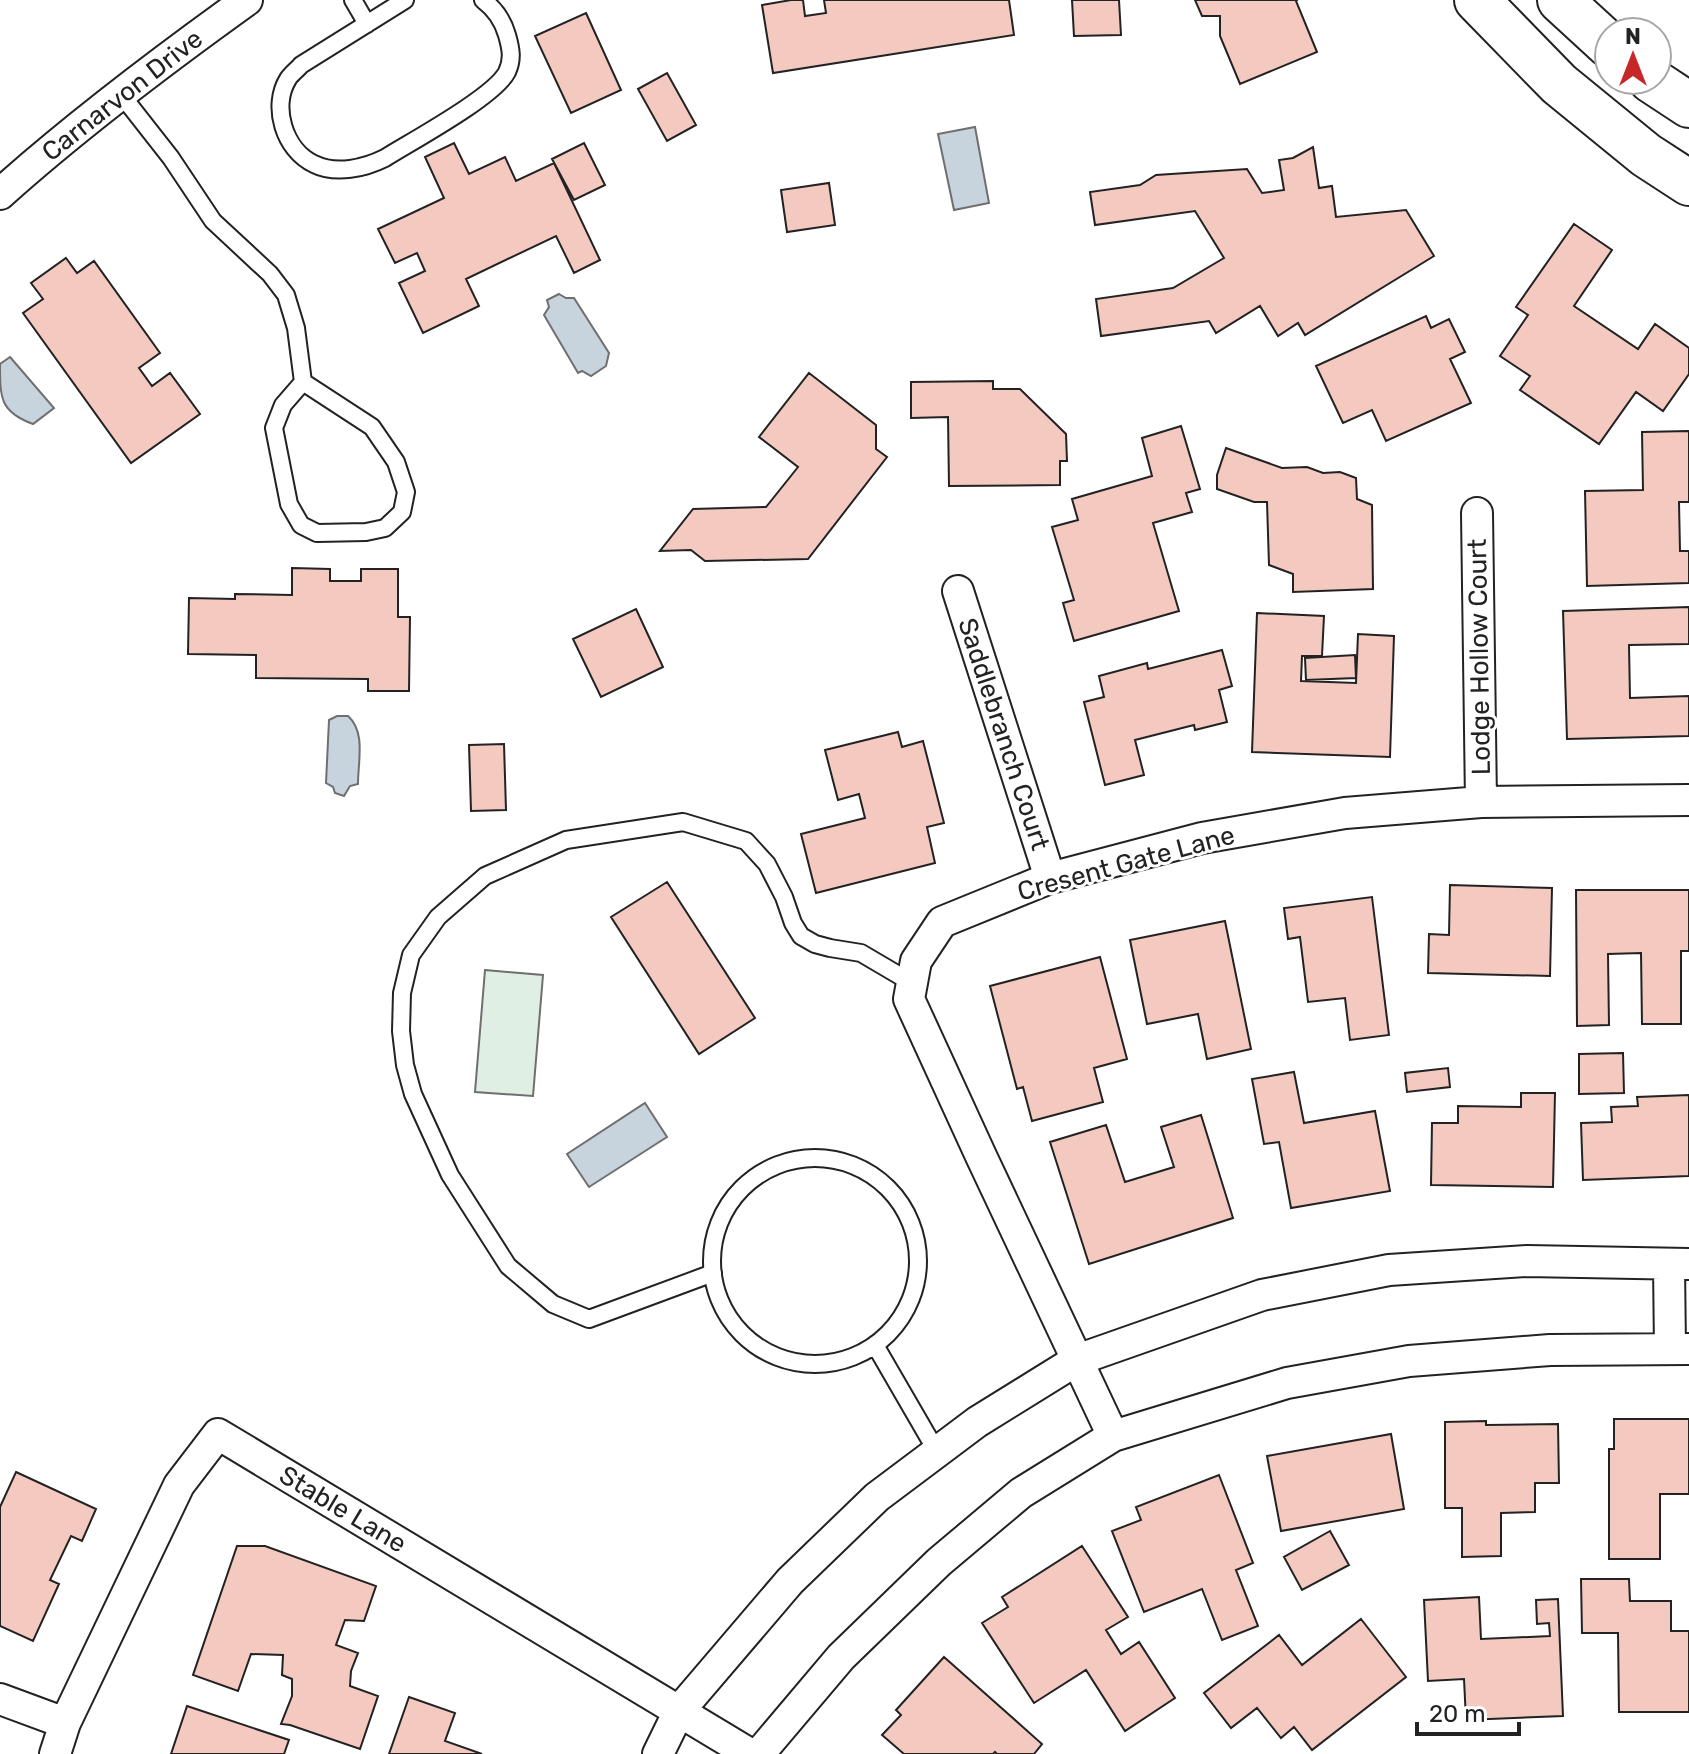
<svg xmlns="http://www.w3.org/2000/svg" width="1689" height="1754" viewBox="0 0 1689 1754" font-family="Rubik,sans-serif">
<style>
.green{fill:#e0efe3;stroke:#6f6f6f;stroke-width:2}
.water{fill:#c7d3dd;stroke:#6f6f6f;stroke-width:2}
.building{fill:#f3c9c0;stroke:#222;stroke-width:2}
.lines{fill:none;stroke-linecap:round;stroke-linejoin:round}
.service-casing{stroke:#222;stroke-width:20}
.minor-casing{stroke:#222;stroke-width:34}
.secondary-casing{stroke:#222;stroke-width:48}
.service{stroke:#fff;stroke-width:16}
.minor{stroke:#fff;stroke-width:30}
.secondary{stroke:#fff;stroke-width:44}
.labels{text-anchor:middle;stroke-width:6;stroke-linejoin:round;paint-order:stroke}
.street-label{font-size:26px;fill:#222;stroke:#fff}
</style>
<rect width="100%" height="100%" fill="#fff"/>
<!-- green -->
<path class="green" d="M485 970 543 975 533 1096 475 1092Z"/>
<!-- water -->
<path class="water" d="M975 127 989 203 954 210 938 134Z
M559 294 566 298H574L609 353 606 366 591 376 582 371 578 373 544 315 549 307 547 300Z
M10 357 54 408 33 424C0 412 0 398 0 364Z
M337 716H348C366 732 358 761 358 784L350 786 344 796 335 793 333 787 326 783 329 720Z
M645 1103 667 1137 589 1187 567 1154Z"/>
<!-- building -->
<path class="building" d="M791 0H803L805 16 826 13 824 0H1009L1014 35 773 73 762 5Z
M1072 0H1119L1121 35 1074 36Z
M1195 0H1297L1296 1 1317 52 1240 84 1220 36V16H1202Z
M586 13 621 90 571 113 535 36Z
M667 73 696 125 667 141 638 89Z
M454 143 469 174 505 157 516 181 554 163 600 260 574 273 556 236 466 279 479 306 423 333 399 283 425 271 417 253 395 263 378 229 444 198 425 157Z
M584 143 605 185 574 200 552 159Z
M1313 147 1319 188 1332 186 1336 217 1406 210 1434 256 1305 335 1298 323 1278 336 1260 306 1216 333 1209 321 1101 336 1096 299 1173 288 1224 258 1195 211 1095 225 1090 192 1140 185 1156 175 1247 169 1262 193 1284 190 1279 160 1293 158Z
M829 183 835 225 787 232 781 190Z
M1574 224 1612 250 1574 306 1638 349 1655 324 1689 348V374L1663 411 1636 392 1599 444 1520 390 1530 376 1500 356 1528 315 1516 307Z
M66 258 77 273 94 261 160 353 139 368 152 386 170 373 200 414 131 463 23 313 43 299 31 283Z
M1426 316 1431 328 1449 319 1465 352 1450 359 1471 403 1386 441 1372 410 1343 423 1316 366Z
M809 373 876 425V449L887 457 808 559 705 561 691 550 660 551 693 509 766 507 798 467 759 437Z
M993 381V389H1020L1066 434 1067 461H1060V485L949 486 948 417 911 418V382Z
M1181 426 1200 489 1186 493 1192 512 1153 523 1179 611 1074 641 1063 603 1074 600 1052 527 1078 520 1072 499 1152 476 1142 438Z
M1689 431V502H1679L1680 551H1689V583L1587 586 1585 491 1643 490 1642 432Z
M1226 448 1282 468 1307 467 1323 473 1340 472 1356 478 1357 499 1372 505 1373 589 1293 592V574L1269 565 1267 502H1254L1217 489V475Z
M292 568 330 569V581H361V569H398V617H410L409 691H368V679L256 678V655L188 654 189 598 235 599V594L292 595Z
M1689 607V644L1629 645 1630 698 1689 696V736L1567 739 1563 611Z
M636 609 663 667 601 697 573 639Z
M1257 613 1324 616 1322 656H1302L1301 681 1356 683 1358 634 1394 636 1390 757 1252 752Z
M1222 650 1232 686 1219 690 1227 722 1195 730 1194 725 1135 740 1144 775 1105 785 1084 702 1104 697 1099 676 1147 663 1148 669Z
M1355 655 1356 678 1306 680 1305 658Z
M898 732 902 747 923 741 944 823 927 827 935 863 816 893 801 834 865 818 859 794 838 800 825 750Z
M504 744 506 810 471 811 469 745Z
M667 882 755 1018 699 1054 611 917Z
M1450 885 1552 888 1550 976 1428 973 1429 934 1449 935Z
M1576 890H1689V951H1681V1024H1642L1641 953 1608 954 1609 1025 1577 1026Z
M1372 897 1389 1035 1350 1040 1345 998 1308 1002 1300 937 1288 939 1284 908Z
M1225 921 1251 1049 1207 1059 1198 1014 1147 1024 1130 940Z
M1100 957 1127 1059 1094 1068 1103 1102 1032 1121 1023 1087 1017 1089 990 986Z
M1623 1053 1624 1093 1579 1094V1054Z
M1448 1068 1450 1087 1407 1092 1405 1073Z
M1294 1072 1304 1123 1375 1111 1390 1191 1291 1208 1279 1142 1264 1144 1252 1079Z
M1521 1093H1555L1553 1187 1431 1185 1432 1123H1458V1106L1521 1107Z
M1689 1095V1176L1583 1180 1581 1123 1612 1122 1611 1107 1638 1106 1637 1097Z
M1201 1115 1233 1218 1089 1264 1050 1142 1106 1125 1125 1182 1174 1167 1161 1127Z
M1614 1419H1689V1494H1660V1559H1609V1449H1614Z
M1486 1421V1425L1558 1424 1559 1483H1535V1512L1501 1513V1556L1462 1557V1508H1445V1422Z
M1391 1434 1404 1509 1281 1531 1267 1456Z
M16 1472 96 1509 82 1541 71 1536 50 1580 59 1584 33 1641 0 1626V1507Z
M1219 1475 1253 1563 1236 1570 1258 1626 1222 1640 1202 1589 1144 1612 1112 1531 1141 1520 1136 1507Z
M1330 1531 1349 1565 1302 1590 1284 1557Z
M237 1546H265L376 1586 364 1621 345 1620 336 1645 358 1653 351 1671 350 1686 378 1696 360 1749 290 1725 281 1724 292 1696V1679L282 1675 283 1655 251 1654 238 1691 193 1675Z
M1082 1546 1128 1617 1106 1630 1121 1654 1139 1642 1175 1698 1125 1731 1086 1670 1034 1703 982 1623 1008 1607 1002 1597Z
M1581 1579H1629L1630 1601H1671V1631H1689V1712H1619L1618 1633H1582Z
M1479 1597 1481 1639 1550 1636 1549 1623 1537 1624 1536 1600 1558 1599 1563 1716 1466 1720 1464 1679 1428 1681 1424 1600Z
M1361 1619 1406 1677 1312 1750 1294 1727 1281 1738 1257 1708 1231 1728 1204 1693 1279 1635 1302 1665Z
M944 1657 1042 1744 1034 1754H997L995 1752 993 1754H904L882 1735 901 1715 896 1710Z
M409 1697 455 1713 445 1741 482 1754H389Z
M187 1706 289 1740 284 1754H171Z"/>
<g class="lines">
<!-- service casing -->
<g class="service-casing">
<path id="service" d="M353 0 367 24
M405 0 301 65C298 69 291 74 288 79 271 106 284 150 314 164 336 175 365 168 385 158 412 141 494 97 507 72 513 59 511 49 507 35 503 21 495 9 483 0
M120 93 171 158 213 221 270 274 286 295 296 328 303 382 283 405 274 428 289 504 301 525 317 533 366 532 385 528 402 512 406 492 396 462 372 427 303 382
M712 1261a103 103 0 1 1 206 0a103 103 0 1 1-206 0Z
M713 1273 589 1319 553 1304 508 1266 450 1175 413 1094 405 1065 401 1031 402 993 411 955 438 917 485 876 566 840 683 822 746 841 767 864 784 897 793 923 801 936 815 944 830 948 861 953 912 983
M875 1345 937 1452"/>
</g>
<!-- minor casing -->
<g class="minor-casing">
<path id="minor" d="M0 194C78 124 162 61 247 0
M1477 513 1481 802
M958 591 1050 878
M1669 1265 1670 1349
M1113 1436 981 1156 909 999 916 961 942 922 1050 878 1202 838 1345 813 1481 802 1689 800
M0 1699 65 1723
M55 1754 65 1723 179 1485 218 1434 750 1754
M658 1754 679 1711 790 1581 877 1497 977 1422 1077 1360 1262 1295 1389 1270 1527 1261 1689 1264
M759 1754 841 1657 939 1562 1021 1493 1113 1436 1287 1383 1409 1361 1550 1350 1689 1349"/>
</g>
<!-- secondary casing -->
<g class="secondary-casing">
<path id="secondary" d="M1477 0 1559 84 1646 155 1689 183
M1560 0 1609 45
M1651 80 1689 105"/>
</g>
<!-- service -->
<use href="#service" class="service"/>
<!-- minor -->
<use href="#minor" class="minor"/>
<!-- secondary -->
<use href="#secondary" class="secondary"/>
</g>
<g class="labels">
<!-- street labels -->
<g class="street-label">
<text transform="translate(122 95) rotate(-38)" y="9">Carnarvon Drive</text>
<text transform="translate(1479 657) rotate(-91)" y="9">Lodge Hollow Court</text>
<text transform="translate(1004 734) rotate(72)" y="9">Saddlebranch Court</text>
<text transform="translate(1126 863) rotate(-15)" y="9">Cresent Gate Lane</text>
<text transform="translate(343 1509) rotate(31)" y="9">Stable Lane</text>
</g>
</g>
<!-- north arrow -->
<g transform="translate(1633 56)"><circle r="38" fill="#ffffff" stroke="#a7a7a7" stroke-width="2"/>
<path d="M0-6L14 30L0 20L-14 30Z" fill="#c62828"/>
<text y="-12" font-size="22" font-weight="bold" text-anchor="middle" fill="#222222">N</text>
</g>
<!-- scale -->
<path d="M1417 1722v12h102v-12" fill="none" stroke="#222222" stroke-width="4"/>
<text x="1429" y="1722" font-size="24" fill="#222222" stroke="#ffffff" stroke-width="6" paint-order="stroke">20 m</text>
</svg>
